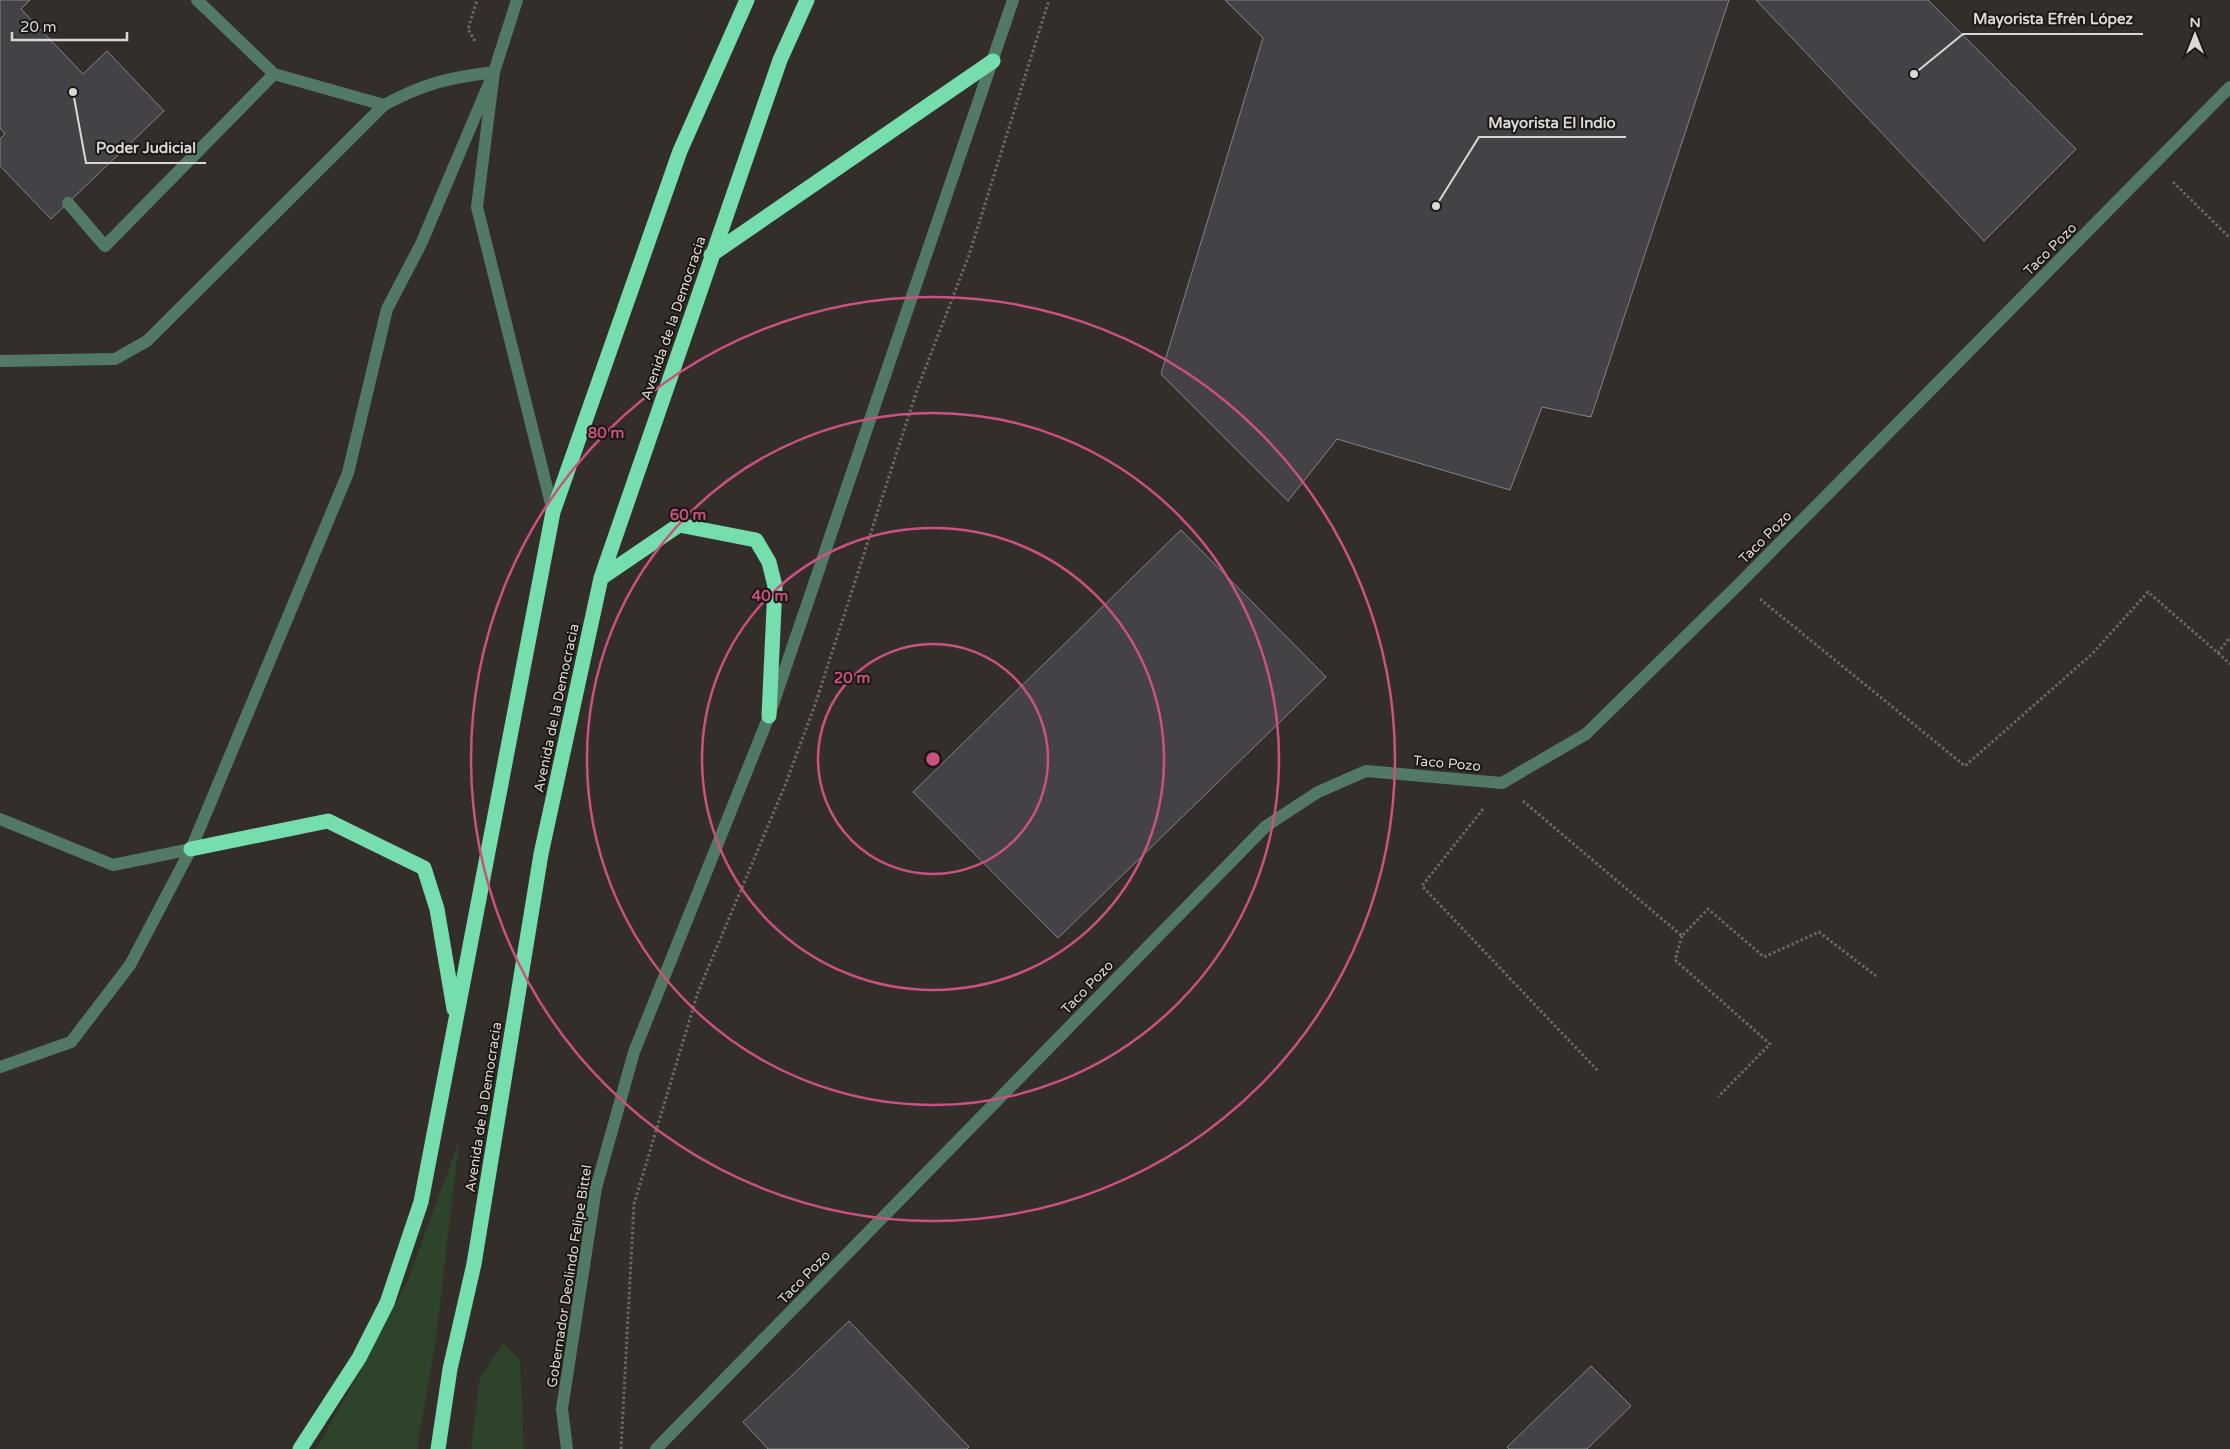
<svg xmlns="http://www.w3.org/2000/svg" width="2230" height="1449" viewBox="0 0 2230 1449" font-family="'Varela Round',sans-serif">
<style>
.green{fill:#2d432a}
.building{fill:#444147;stroke:#858289}
.lines{fill:none;stroke-linecap:round;stroke-linejoin:round}
.path{stroke:#6c6764;stroke-width:3;stroke-dasharray:2.5 2.5;stroke-linecap:butt}
.minor{stroke:#517964;stroke-width:12}
.highway{stroke:#76dead;stroke-width:15}
.ring{fill:none;stroke:#ca5180;stroke-width:2.5}
.labels{text-anchor:middle;stroke-width:4;stroke-linejoin:round;paint-order:stroke}
.street-label{font-size:14px;fill:#dbd7d5;stroke:#1a1715}
.centre{fill:#ca5180;stroke:#1a1715;stroke-width:2.5}
.ring-label{font-size:15px;text-anchor:middle;font-weight:bold;fill:#ca5180;stroke:#1a1715;stroke-width:4;stroke-linejoin:round;paint-order:stroke}
.leader{fill:none;stroke:#dbd7d5;stroke-width:2}
.callout-dot{fill:#dbd7d5;stroke:#1a1715;stroke-width:2}
.callout-label{font-size:15px;text-anchor:middle;font-weight:bold;fill:#dbd7d5;stroke:#1a1715;stroke-width:4;stroke-linejoin:round;paint-order:stroke}
</style>
<rect width="100%" height="100%" fill="#342e2b"/>
<!-- green -->
<path class="green" d="M459 1141 436 1338 417 1449H316L365 1363 408 1280Z
M503 1343 520 1360 524 1449H471L480 1377Z"/>
<!-- building -->
<path class="building" d="M0 0H30L21 9 83 74 107 51 164 111 51 219 0 166V139L5 134 0 128Z
M1225 0H1729L1591 417 1542 407 1510 490 1337 439 1288 501 1161 374 1263 38Z
M1756 0H1928L2076 149 1984 241Z
M1181 530 1326 677 1058 938 913 792Z
M849 1321 969 1447 967 1449H768L743 1422Z
M1591 1366 1631 1406 1587 1449H1509L1507 1447Z"/>
<g class="lines">
<!-- path -->
<path class="path" d="M475 41 468 29 477 0
M2173 182 2230 238
M1760 599 1965 766 2092 654 2148 592 2218 653 2230 637
M2218 653 2230 664
M1523 801 1682 936 1708 909 1764 957 1819 932 1876 976
M1483 809 1422 886 1599 1072
M1682 936 1675 960 1770 1044 1718 1097
M621 1449 634 1204 698 992 786 783 816 702 917 390 969 255 1049 0"/>
<!-- minor -->
<path class="minor" d="M197 0 274 74
M517 0 494 72 477 207 553 512
M68 203 105 246 274 74 384 105
M0 361 115 359 147 341 384 105C425 83 448 78 494 72
M0 819 113 865 191 849
M0 1067 71 1042 130 965 191 849 348 473 387 309 421 244 494 72
M567 1449 562 1409 596 1188 634 1052 769 716 1013 0
M656 1449 1266 826 1318 792 1366 771 1502 783 1586 734 1740 583 2230 87"/>
<!-- highway -->
<path class="highway" d="M711 255 993 61
M601 578 679 525 756 540 769 562 775 586 769 716
M191 849 328 821 424 868 437 909 454 1009
M300 1449 359 1358 387 1303 421 1202 553 512 680 151 747 0
M438 1449 450 1369 474 1264 541 854 601 578 780 60 807 0"/>
</g>
<!-- distance rings -->
<g class="ring">
<circle cx="933" cy="759" r="115"/>
<circle cx="933" cy="759" r="231"/>
<circle cx="933" cy="759" r="346"/>
<circle cx="933" cy="759" r="462"/>
</g>
<g class="labels">
<!-- street labels -->
<g class="street-label">
<text transform="translate(2050 249) rotate(-45)" y="5">Taco Pozo</text>
<text transform="translate(673 318) rotate(-71)" y="5">Avenida de la Democracia</text>
<text transform="translate(1765 537) rotate(-45)" y="5">Taco Pozo</text>
<text transform="translate(556 708) rotate(-78)" y="5">Avenida de la Democracia</text>
<text transform="translate(1447 763) rotate(5)" y="5">Taco Pozo</text>
<text transform="translate(1087 987) rotate(-46)" y="5">Taco Pozo</text>
<text transform="translate(483 1107) rotate(-81)" y="5">Avenida de la Democracia</text>
<text transform="translate(569 1276) rotate(-81)" y="5">Gobernador Deolindo Felipe Bittel</text>
<text transform="translate(804 1277) rotate(-46)" y="5">Taco Pozo</text>
</g>
</g>
<circle cx="933" cy="759" r="8" class="centre"/>
<g class="ring-label">
<text x="606" y="438">80 m</text>
<text x="688" y="520">60 m</text>
<text x="770" y="601">40 m</text>
<text x="852" y="683">20 m</text>
</g>
<!-- callouts -->
<path class="leader" d="M1914 74L1963 34H2143M1436 206L1479 137H1626M73 92L86 163H206"/>
<g class="callout-dot">
<circle cx="1914" cy="74" r="5"/>
<circle cx="1436" cy="206" r="5"/>
<circle cx="73" cy="92" r="5"/>
</g>
<g class="callout-label">
<text x="2053" y="24">Mayorista Efrén López</text>
<text x="1552" y="128">Mayorista El Indio</text>
<text x="146" y="153">Poder Judicial</text>
</g>
<!-- north arrow -->
<g transform="translate(2195 35)" stroke="#1a1715" stroke-width="4" paint-order="stroke">
<path d="M0-4L9 19L0 12L-9 19Z" fill="#dbd7d5"/>
<text y="-8" font-size="14" font-weight="bold" text-anchor="middle" fill="#dbd7d5">N</text>
</g>
<!-- scale -->
<path d="M12 32v8h115v-8" fill="none" stroke="#dbd7d5" stroke-width="2.5"/>
<text x="20" y="32" font-size="15" fill="#dbd7d5" stroke="#1a1715" stroke-width="4" paint-order="stroke">20 m</text>
</svg>
